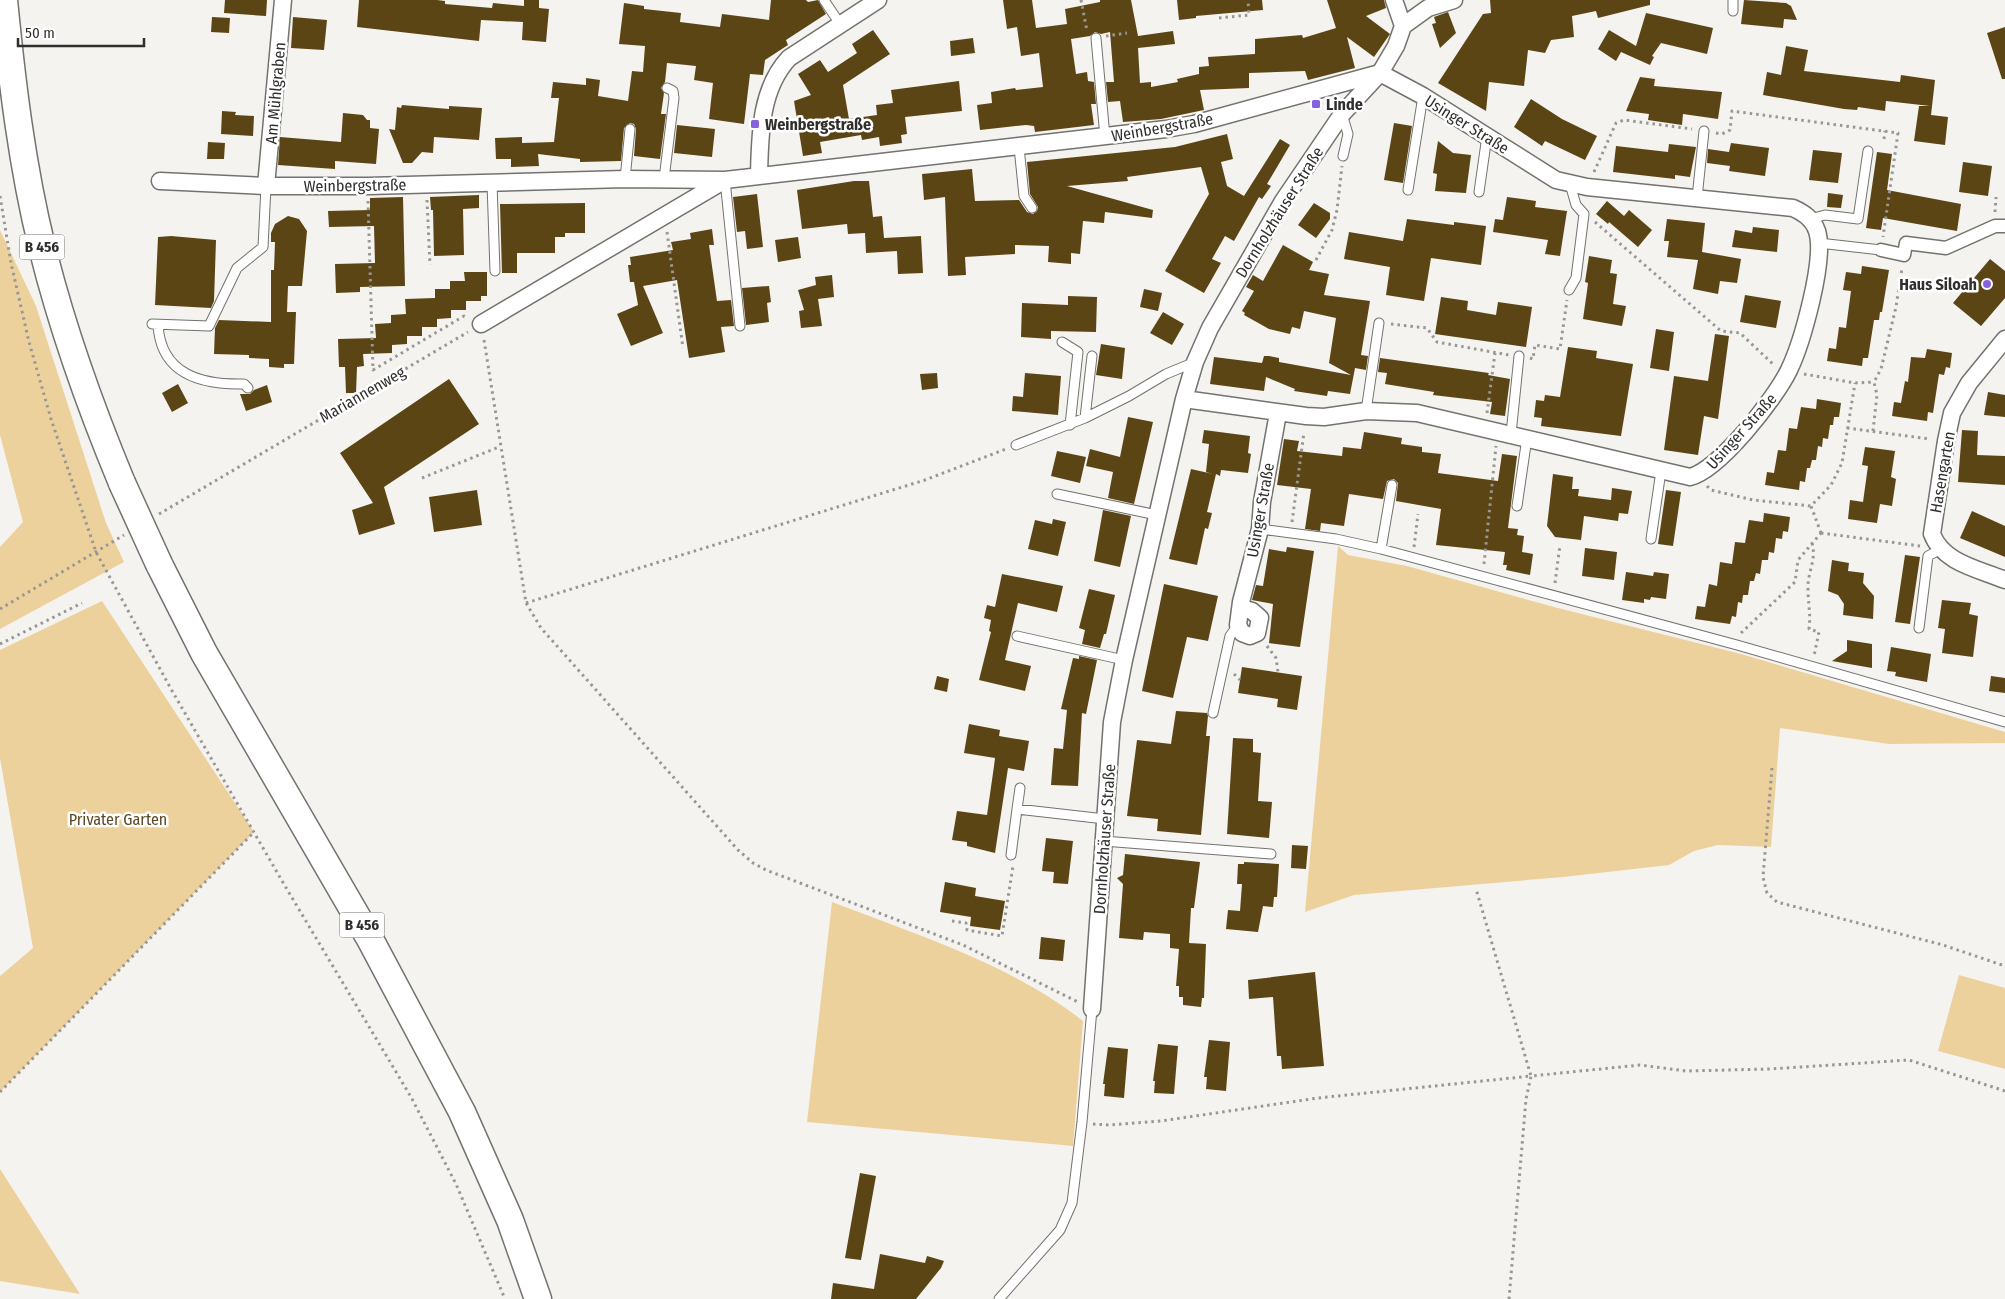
<svg xmlns="http://www.w3.org/2000/svg" width="2005" height="1299" viewBox="0 0 2005 1299" font-family="'Fira Sans Condensed',sans-serif">
<style>
.green{fill:#edd19c}
.building{fill:#5b4514}
.lines{fill:none;stroke-linecap:round;stroke-linejoin:round}
.service-casing{stroke:#73726e;stroke-width:11}
.pedestrian-casing{stroke:#73726e;stroke-width:15}
.minor-casing{stroke:#73726e;stroke-width:19}
.primary-casing{stroke:#73726e;stroke-width:29}
.path{stroke:#999795;stroke-width:3;stroke-dasharray:2.5 4;stroke-linecap:butt}
.service{stroke:#fff;stroke-width:9}
.pedestrian{stroke:#fff;stroke-width:12}
.minor{stroke:#fff;stroke-width:16}
.primary{stroke:#fff;stroke-width:26}
.primary-bridge-casing{stroke:#73726e;stroke-width:29;stroke-linecap:butt}
.primary-bridge{stroke:#fff;stroke-width:26}
.poi-dot{fill:#8663de;stroke:#fff;stroke-width:2}
.labels{text-anchor:middle;stroke-width:5;stroke-linejoin:round;paint-order:stroke}
.shield{fill:#fff;stroke:#6e6d6d;stroke-width:1}
.shield-label{font-size:15px;font-weight:bold;fill:#302f2e}
.street-label{font-size:16px;fill:#302f2e;stroke:#fff}
.poi-label{font-size:16px;font-weight:bold;fill:#302f2e;stroke:#fff;text-anchor:start}
.park-label{font-size:16px;fill:#5b4923;stroke:#fff}
</style>
<rect width="100%" height="100%" fill="#f5f3ef"/>
<!-- green -->
<path class="green" d="M0 230 36 306 106 523 124 562 0 629V547L23 522 0 435Z
M1338 546 1348 555 1407 566 1554 607 1741 654 2005 732V743L1889 744 1780 728 1771 847 1718 845 1694 851 1669 865 1563 877 1354 895 1305 912Z
M102 601 254 832 0 1092V976L33 948 0 758V650Z
M832 902C917 935 1011 964 1083 1021L1073 1146 807 1122Z
M1959 975 2005 988V1069L1938 1051Z
M0 1169 80 1294 0 1281Z"/>
<!-- building -->
<path class="building" d="M225 0H267L266 16 224 13Z
M359 0H437L445 1V4L492 8 493 3 524 6V0H539V8L549 9 546 42 522 40 523 22 481 20 479 41 357 27Z
M771 0H806L808 2 818 0 826 14 786 40 788 45 765 60 763 75 750 74 744 124 709 119 713 83 694 80 696 66 667 63 665 82 661 88 664 93 661 114H666L660 159 634 156 636 129 634 124 630 123 624 128 621 161 580 162V159L538 154 539 166 511 167V159H496L495 138 522 137V143L554 142 559 98H551L553 82 586 85V78L600 80 598 96 628 101 632 71 643 72 645 46 619 44 624 3 644 6V9L681 13 680 22 720 27 722 14 769 20Z
M1003 0H1032L1036 28 1067 24 1065 9 1100 2V0H1131L1138 36 1173 31 1175 44 1138 48 1140 83 1151 82V87L1178 82 1177 79 1199 74V67L1209 66 1208 57 1255 54V39L1302 35 1303 38 1336 28 1327 0H1384L1386 8 1366 16 1390 34 1374 57 1347 37 1355 68 1308 80 1305 71 1249 73V88L1200 90 1204 110 1161 119 1123 122 1120 101 1108 102 1106 82H1114L1110 32 1101 34 1095 32 1090 36 1071 39 1076 74 1087 72 1088 81 1094 82 1096 104H1091L1094 125 1035 132 1034 126 1026 125 980 130 977 105 992 103 991 92 1015 88 1016 90 1043 87 1039 53 1021 56 1017 27 1007 29Z
M1177 0H1262L1263 10 1196 16V18L1179 20Z
M1490 0H1650V5L1598 18 1596 11 1572 16 1574 37 1551 40 1545 53 1528 50 1524 86 1489 82 1486 111 1438 83 1483 14 1491 13Z
M1744 0 1786 3 1791 6 1797 20 1784 19 1783 28 1741 24Z
M1448 12 1456 33 1440 48 1432 24 1436 23 1434 17Z
M1646 13 1713 28 1707 54 1661 43 1652 56 1654 57 1650 65 1621 52 1616 61 1598 49 1609 30 1636 46Z
M212 17 230 18 229 33 211 32Z
M293 17 327 20 324 50 291 48Z
M2005 27V79H2002L1987 33Z
M873 30 890 54 843 85 849 119 877 115 876 105 893 103 891 90 959 81 962 111 905 117 907 134 901 135 902 143 880 146 879 137 862 140 861 135 820 142 822 153 803 156 794 101 811 95 798 74 820 60 828 72 857 53 852 44Z
M973 38 975 53 951 56 950 41Z
M1786 46 1808 50 1804 71 1900 82 1901 75 1935 80 1931 115 1948 117 1945 145 1914 141 1919 106H1930L1886 101 1885 111 1858 107 1857 110 1844 109 1763 95 1767 72 1781 75Z
M1640 77 1655 79 1654 86 1722 92 1718 119 1683 114 1682 125 1648 120 1649 114 1626 111Z
M1531 99 1562 119 1597 136 1585 160 1545 141 1542 146 1514 127Z
M402 105 449 109V106L482 108 479 140 434 137 433 153 422 152 412 163H403L389 129 395 130 397 107 401 108Z
M222 111 236 112 235 115 254 116 253 136 221 134Z
M343 113 363 115 367 120H370V128L379 129 376 164 335 161V169L278 165 280 137 341 142Z
M1394 123 1412 126 1403 183 1384 180Z
M677 125 715 129 712 157 674 153Z
M1227 134 1233 159 1221 162 1227 186 1244 196 1280 139 1290 145 1267 184 1271 186 1262 199 1259 197 1234 241 1225 236 1212 259 1221 263 1204 293 1165 271 1209 194 1201 167 1127 177 1128 181 1067 186 1153 210 1152 218 1105 212 1104 223 1083 221 1080 254 1071 253V264L1048 262 1049 246 1015 245V254L965 257 966 275 948 276 945 197 924 200 922 174 972 169 975 201 1019 200 1027 212 1033 214 1037 211 1038 207 1030 194 1027 162 1175 147Z
M1438 141 1453 153 1471 155 1466 193 1435 191 1437 174 1433 173Z
M208 142 225 143 224 159H207Z
M1731 143 1769 148 1765 176 1729 171 1730 166 1707 163 1708 149 1729 152Z
M1669 144 1696 147 1690 177 1675 175V179L1613 172 1616 146 1668 152Z
M1813 150 1842 153 1838 183 1809 180Z
M1877 152 1892 154 1887 190 1961 204 1957 231 1883 218 1881 230 1866 228Z
M1963 162 1992 166 1988 196 1959 192Z
M854 181H869L873 217 882 216 884 238 921 236 923 273 898 274 897 251 866 253 865 233 848 234 847 224 802 229 797 190Z
M1828 193 1843 195 1841 208 1827 207Z
M757 194 763 247 747 249 745 231 737 232 733 197Z
M479 195V208L463 209 464 255 434 256 433 210H431L430 197Z
M403 197 405 286 360 287V292L336 293 335 264 375 263 374 226 329 227 328 211 370 210V198Z
M1507 197 1536 201 1535 207 1567 211 1560 256 1545 254 1548 240 1493 232 1495 219 1503 220Z
M1607 201 1624 216 1629 210 1652 230 1638 247 1609 222 1608 224 1596 214Z
M585 203V233H565V237H555V253H517V273H502L500 204Z
M1314 203 1330 213V219L1316 238 1298 225Z
M288 216 299 219 307 231 302 286H288L287 312H296L294 364H284V368L269 367V359L249 358V355L214 354 215 328 219 320 271 322V270H274L275 242H271V233L275 224Z
M1407 219 1454 225V222L1486 226 1481 265 1431 258 1424 301 1386 295 1390 267 1344 259 1349 232 1403 241Z
M1667 219 1705 223 1702 252 1741 259 1737 283 1720 281 1718 294 1693 289 1698 260 1667 257 1669 241H1664Z
M1753 227 1779 230 1777 252 1732 247 1735 230 1752 233Z
M712 229 714 245H709L717 301 731 300 734 326 721 327 725 352 689 358 677 280 643 286 663 333 631 346 617 314 638 305 634 282H630L628 265H631L630 257 673 250 671 242 691 239 690 233Z
M171 236 216 240 214 301 211 308 155 305 158 237Z
M798 237 801 258 778 262 775 240Z
M1283 245 1313 262 1309 270 1329 274 1324 295 1370 301 1361 355 1368 356 1366 370 1355 368 1350 394 1328 391 1327 396 1294 391 1295 389 1266 377 1264 391 1210 384 1214 357 1262 363 1264 356H1269L1279 358V362L1351 375 1329 363 1336 318 1304 311 1300 329 1292 327 1290 334 1269 329 1244 315 1245 313 1242 311 1254 291 1246 287 1253 275 1263 281Z
M1589 256 1612 260 1610 273 1617 274 1613 304 1626 306 1622 326 1583 319 1587 291 1588 283 1585 282Z
M1990 259 2005 271V298L1981 326 1953 303Z
M1862 266 1889 270 1882 312H1880L1879 320H1874L1868 358H1863L1862 366 1827 361 1829 348 1836 349 1839 327 1846 328 1851 291 1843 290 1846 272 1861 274Z
M464 272H487V296H481V301H466V310H451V318L437 319V327H422V336H407V344L392 345V353L363 354 364 366 357 367 356 393H346L345 367H339L338 339 376 338 375 324 391 323V315L406 314 405 299 435 298V289H450V281H465Z
M832 275 834 297 818 299 822 326 801 328 799 311 804 310 798 290 816 285 815 277Z
M769 286 771 302 767 303 769 322 746 325 742 288Z
M1144 289 1162 293 1158 311 1140 307Z
M1745 295 1781 301 1776 328 1740 322Z
M1068 296 1097 297 1096 332 1051 331V339L1021 337 1022 303 1068 305Z
M1441 297 1468 301 1467 310 1496 315 1498 302 1532 307 1526 347 1435 334Z
M1163 312 1184 324 1172 345 1150 333Z
M1656 329 1674 332 1669 371 1650 368Z
M1715 334 1729 336 1718 419 1704 416 1698 455 1664 450 1674 376 1708 381Z
M1101 344 1125 348 1122 379 1096 375Z
M1568 347 1597 351 1596 358 1633 364 1621 436 1541 426 1542 418 1534 417 1536 400 1544 401 1545 395 1560 397Z
M1927 349 1952 353 1950 368 1946 367 1944 375 1939 374 1933 413 1928 412 1927 421 1892 416 1894 402 1901 403 1905 381 1908 382 1911 357 1925 358Z
M1380 358 1489 373 1488 375 1510 379 1505 416 1490 414 1492 402 1433 395 1434 392 1385 384 1387 373 1378 372Z
M937 373 938 388 922 390 920 374Z
M1025 373 1061 376 1058 415 1012 411 1013 396 1023 397Z
M449 379 479 424 384 487 395 524 359 535 352 510 373 503 340 453Z
M178 384 188 403 172 412 162 393Z
M267 385 272 402 246 411 240 394H250L254 390Z
M1988 392 2005 395V417L1984 415Z
M1817 399 1841 403 1839 417H1834L1833 425H1830L1828 439 1823 438 1822 447 1818 446 1816 460H1812L1810 468H1807L1805 482 1800 481 1799 490 1765 485 1767 472 1774 473 1778 450 1786 451 1789 428 1797 429 1801 407 1816 409Z
M1128 417 1153 422 1134 504 1108 498 1113 472 1086 466 1090 449 1120 457Z
M1204 430 1250 436 1248 453 1251 454 1248 473 1221 470 1220 476 1216 474 1207 512 1212 513 1208 529 1205 528 1197 565 1169 559 1191 469 1213 474 1206 472 1209 444 1202 443Z
M1962 430 1978 431 1977 455 2005 456V485L1958 482Z
M1364 432 1402 438 1401 444 1422 447V452L1441 454 1438 473 1498 481 1502 454 1517 456 1508 528 1518 529 1517 535 1524 536 1522 552 1533 554 1530 575 1506 570 1507 565H1503L1505 552 1436 545 1441 509 1396 501 1398 483 1394 479 1387 481 1383 499 1349 494 1344 526 1321 523 1320 531 1305 529 1311 489 1277 485 1284 439 1299 441 1297 451 1342 456 1343 447 1361 449Z
M1865 447 1895 451 1891 477 1896 479 1892 506 1880 504 1877 523 1848 519 1850 500 1863 502 1868 466 1862 465Z
M1057 451 1086 457 1080 483 1051 476Z
M1553 474 1573 477 1572 489H1579L1578 496 1611 500 1612 488 1632 491 1628 514 1619 513 1618 521 1584 516 1581 540 1555 537 1547 526Z
M477 490 482 525 434 532 429 497Z
M1666 490 1681 492 1673 546 1658 544Z
M1103 510 1131 516 1120 567 1094 561Z
M1972 511 2005 526V557L1960 538Z
M1764 513 1790 517 1788 532 1783 531 1782 539 1776 538 1774 553 1769 552 1768 560H1762L1760 574 1756 573 1754 581H1750L1748 595H1743L1742 603 1738 602 1736 617 1732 616 1730 624 1695 619 1697 606 1705 607 1709 584 1717 586 1720 562 1732 564 1735 542 1745 543 1749 520 1763 522Z
M1053 519 1066 522 1058 556 1028 549 1035 520 1052 524Z
M1287 547 1314 551 1300 647 1269 643 1273 604 1252 600 1256 585 1263 586 1269 549 1286 552Z
M1585 548 1617 552 1614 580 1582 576Z
M1905 555 1920 557 1910 624 1895 622Z
M1832 560 1849 563 1848 571 1864 573 1863 583 1874 596 1873 619 1843 615 1844 604 1838 595 1828 591Z
M1626 572 1653 576 1654 572 1669 574 1666 599 1651 597 1650 600 1644 599V603L1622 600Z
M1002 574 1063 586 1057 612 1018 603 1005 660 1031 666 1025 691 979 680 991 632 989 631 991 620 984 618 987 605 995 607Z
M1164 584 1218 596 1208 641 1187 637 1173 698 1142 691Z
M1089 589 1115 595 1106 634H1104L1100 648 1082 644 1085 630 1079 628Z
M1942 600 1971 603 1969 614 1978 616 1973 657 1942 653 1945 629 1938 628Z
M1847 640 1872 644V668L1832 661 1847 651Z
M1891 647 1931 654 1927 682 1895 676 1896 672 1887 671Z
M1079 656 1097 660 1086 714 1082 713 1078 786 1051 785 1054 748 1063 749 1067 710 1061 709 1073 658 1079 659Z
M1242 667 1302 676 1297 710 1277 707 1278 699 1238 693Z
M937 676 949 679 947 692 934 689Z
M1991 676 2005 678V693L1989 691Z
M1176 711 1207 713 1208 716 1206 736H1210L1201 835 1157 831 1158 819 1127 816 1137 740 1171 744Z
M969 724 1000 730 999 736 1029 741 1024 771 1008 768 995 853 967 846V842L952 840 957 811 987 815 994 766 995 758 964 753Z
M1233 738 1253 739V752L1261 753 1258 801 1272 802 1269 838 1227 834Z
M1046 838 1073 841 1068 884 1053 883 1054 872 1042 871Z
M1292 845 1308 846 1306 869 1291 868Z
M1125 854 1200 862 1194 908H1191L1189 943 1206 944 1204 998H1202L1201 1007 1183 1005V997H1179V986H1176L1179 949 1170 948V934L1144 932 1143 940 1119 938 1123 884 1117 878 1123 875Z
M1244 862 1279 864 1277 897H1274L1273 907 1263 906 1258 932 1226 929 1228 910 1240 911 1242 884H1237L1238 864H1244Z
M945 882 976 888 975 896 1005 901 1000 930 970 926 971 917 940 912Z
M1041 937 1065 940 1063 961 1039 959Z
M1315 972 1324 1066 1282 1069 1281 1056H1277L1273 997 1249 999 1248 980Z
M1209 1040 1230 1042 1226 1091 1206 1089 1207 1077H1204Z
M1158 1044 1178 1046 1174 1094 1154 1093 1155 1081H1153Z
M1108 1047 1128 1049 1124 1098 1104 1096 1105 1084H1103Z
M860 1173 876 1176 861 1260 845 1258Z
M880 1254 925 1263 927 1256 944 1261 941 1268 916 1299H831L833 1283 874 1289Z"/>
<g class="lines">
<!-- service casing -->
<g class="service-casing">
<path id="service" d="M824 0 840 24
M1733 0V11
M1096 38 1105 137
M1342 114 1348 134 1343 156
M1019 147 1024 196 1032 208
M625 179 630 129
M664 179 674 98 673 91 667 88
M725 180 740 326
M492 183 495 271
M1408 190 1423 96
M1479 192 1487 136
M1697 198 1704 131
M1810 219 1825 215 1858 219 1868 151
M1819 243 1881 250
M1569 290 1576 278 1584 214 1576 205 1570 184
M152 324 209 326 237 268 263 247 266 186
M158 325C161 375 202 385 244 384L248 388
M1062 342 1078 352 1070 425
M1366 411 1379 323
M1085 418 1092 356
M1511 434 1519 356
M1016 445 1085 418 1129 396 1166 374 1195 362
M1057 494 1157 515
M1517 506 1527 438
M1260 529 1336 539 1381 549 1737 645 2005 722
M1651 539 1661 471
M1381 549 1392 485
M1919 628 1928 556 1941 549
M1017 636 1124 660
M1213 713 1230 636 1238 625
M1017 809 1020 788
M1103 841 1271 854
M1011 855 1017 809 1105 819
M999 1299 1060 1230 1072 1203 1082 1122 1092 1009"/>
</g>
<!-- pedestrian casing -->
<g class="pedestrian-casing">
<path id="pedestrian" d="M1881 250 1904 255 1906 243 1946 248 1995 226H2005"/>
</g>
<!-- minor casing -->
<g class="minor-casing">
<path id="minor" d="M1403 26 1428 8 1454 0
M759 175C760 135 760 89 789 58L878 0
M160 181 266 186H368L625 179 725 180 1166 129 1194 124 1380 73
M266 186 283 0
M481 324 725 180
M2005 339 1969 383 1952 413 1946 441 1932 534C1943 563 1979 569 2005 580
M1184 399 1306 416 1324 417 1366 411 1417 413 1690 477C1719 470 1775 399 1789 370 1802 343 1826 259 1817 231 1813 219 1804 213 1793 208L1587 187 1556 180 1423 96 1380 73
M1241 608 1252 611 1260 618 1257 633 1250 636 1242 633 1238 625 1241 602 1260 529 1262 502 1278 413
M1092 1009 1112 722 1124 660 1184 399 1195 362 1210 328 1283 201 1342 114 1380 73 1396 46 1403 26 1394 0"/>
</g>
<!-- primary casing -->
<g class="primary-casing">
<path id="primary" d="M4 0C12 82 22 166 42 247 62 328 90 406 122 483
M159 564 204 653 370 939 462 1112 510 1220 538 1299"/>
</g>
<!-- path -->
<path class="path" d="M1081 0 1087 31
M1219 18 1249 15 1248 0
M1106 36 1127 33
M1716 133 1722 134 1730 130 1732 111 1898 133 1883 237
M1884 139 1885 131
M1594 172 1616 123 1624 120 1692 129
M0 196 11 263 29 342 51 419 96 552 171 689 285 886 411 1097 456 1184 505 1299
M427 200 430 265
M368 201 373 370 464 316 466 320
M1995 212 1996 197
M1595 222 1721 331 1740 333 1775 366
M667 232 683 348
M1316 260 1332 230 1337 210 1342 166
M1391 324 1427 328 1437 342 1509 355
M484 340 526 603 541 628 738 850 753 863 766 870 963 945 1078 1002
M1530 358 1533 359 1535 345 1560 349 1567 300
M1804 374 1855 383 1874 382
M1487 413 1495 353
M1847 428 1930 439
M1873 431 1877 395 1874 382 1881 369 1896 307 1902 268
M422 478 499 447
M1707 486 1711 490 1753 500 1811 506
M159 514 468 332
M1292 522 1304 432
M1821 533 1811 506 1831 485 1842 463 1855 383
M1821 533 1920 546
M1812 543C1817 560 1807 573 1808 589 1808 603 1811 615 1809 629L1819 632 1814 656
M1414 547 1418 514
M1484 564 1496 446
M1555 583 1560 545
M526 603 925 480 1006 449
M0 609 124 535
M1741 633 1795 582 1798 560 1821 533
M0 644 82 603
M1267 646 1276 658 1278 672
M1234 674 1240 680
M1772 768 1763 877 1767 893 1777 902 1943 945 2005 966
M952 921 966 923 967 930 1002 936 1013 866
M0 1092 254 832
M1093 1124 1110 1125 1161 1121 1318 1098 1531 1076 1476 889
M1509 1299 1526 1099 1531 1076 1640 1065 1686 1071 1770 1069 1909 1060 2005 1091"/>
<!-- service -->
<use href="#service" class="service"/>
<!-- pedestrian -->
<use href="#pedestrian" class="pedestrian"/>
<!-- minor -->
<use href="#minor" class="minor"/>
<!-- primary -->
<use href="#primary" class="primary"/>
<!-- primary-bridge casing -->
<g class="primary-bridge-casing">
<path id="primary-bridge" d="M122 483 159 564"/>
</g>
<!-- primary-bridge -->
<use href="#primary-bridge" class="primary-bridge"/>
</g>
<!-- markers -->
<g class="poi-dot">
<rect x="1311" y="99" width="10" height="10" rx="2.5"/>
<rect x="750" y="119" width="10" height="10" rx="2.5"/>
<circle cx="1987" cy="284" r="5"/>
</g>
<g class="labels">
<!-- shield labels -->
<g class="shield">
<rect x="19.5" y="234.5" width="45" height="25" rx="4"/>
<rect x="339.5" y="912.5" width="45" height="25" rx="4"/>
</g>
<g class="shield-label">
<text x="42" y="252">B 456</text>
<text x="362" y="930">B 456</text>
</g>
<!-- street labels -->
<g class="street-label">
<text transform="translate(275 93) rotate(-85)" y="6">Am Mühlgraben</text>
<text transform="translate(1467 124) rotate(32)" y="6">Usinger Straße</text>
<text transform="translate(1162 127) rotate(-10)" y="6">Weinbergstraße</text>
<text transform="translate(355 185) rotate(-1)" y="6">Weinbergstraße</text>
<text transform="translate(1279 212) rotate(-58)" y="6">Dornholzhäuser Straße</text>
<text transform="translate(362 394) rotate(-30)" y="6">Mariannenweg</text>
<text transform="translate(1741 431) rotate(-48)" y="6">Usinger Straße</text>
<text transform="translate(1942 472) rotate(-80)" y="6">Hasengarten</text>
<text transform="translate(1260 510) rotate(-80)" y="6">Usinger Straße</text>
<text transform="translate(1104 839) rotate(-86)" y="6">Dornholzhäuser Straße</text>
</g>
<!-- poi labels -->
<g class="poi-label">
<text x="1326" y="110">Linde</text>
<text x="765" y="130">Weinbergstraße</text>
<text x="1977" y="290" text-anchor="end">Haus Siloah</text>
</g>
<!-- park labels -->
<g class="park-label">
<text x="118" y="825">Privater Garten</text>
</g>
</g>
<!-- scale -->
<path d="M18 38v8h126v-8" fill="none" stroke="#302f2e" stroke-width="2.5"/>
<text x="25" y="38" font-size="15" fill="#302f2e" stroke="#ffffff" stroke-width="4" paint-order="stroke">50 m</text>
</svg>
